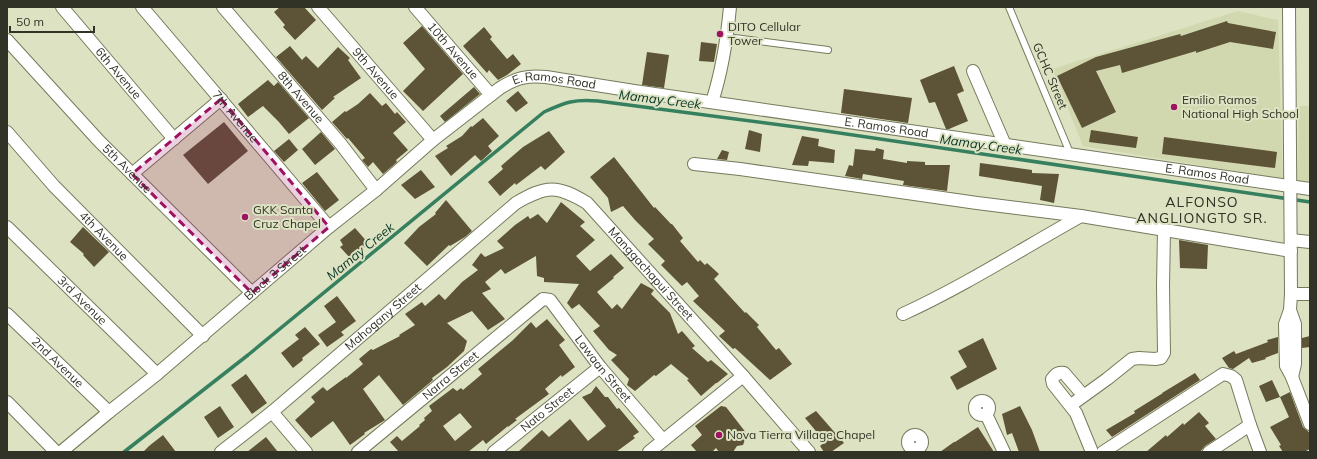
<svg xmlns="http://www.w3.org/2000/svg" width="1317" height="459" viewBox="0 0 1317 459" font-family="Mulish,sans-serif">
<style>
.built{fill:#d1d8af}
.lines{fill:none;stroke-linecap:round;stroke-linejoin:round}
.stream{stroke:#367f5f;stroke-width:3.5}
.building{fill:#5d5336;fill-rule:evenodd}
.lane-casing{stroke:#757a5c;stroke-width:8}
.street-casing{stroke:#757a5c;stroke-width:14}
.lane{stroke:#fff;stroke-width:6}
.street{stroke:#fff;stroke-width:12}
.marked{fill:#9d1261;fill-opacity:0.2;stroke:#9d1261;stroke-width:3;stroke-dasharray:8 5;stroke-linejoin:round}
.poi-dot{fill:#9d1261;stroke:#dde3c2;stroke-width:1.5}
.labels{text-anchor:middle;stroke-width:4;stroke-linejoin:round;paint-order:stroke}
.poi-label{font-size:12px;fill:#313326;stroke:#dde3c2;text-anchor:start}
.street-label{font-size:12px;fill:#313326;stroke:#dde3c2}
.water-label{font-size:13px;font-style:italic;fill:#063424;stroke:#dde3c2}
.quarter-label{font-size:14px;letter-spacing:1px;fill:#313326;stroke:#dde3c2}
</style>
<rect width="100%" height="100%" fill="#dde3c2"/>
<!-- built -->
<path class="built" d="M1238 11 1278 20 1283 179 1083 146 1052 69Z
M1299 106H1310V182L1297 181Z"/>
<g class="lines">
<!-- stream -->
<path class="stream" d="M124 452 248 355 544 112C566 102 574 99 598 101L819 130 1310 202"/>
</g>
<!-- building -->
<path class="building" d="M280 7H304L316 20 295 40 283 27 285 25 274 12Z
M1227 21 1228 23 1276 32 1273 49 1230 42 1196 53V51L1122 73 1120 65 1096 71 1116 112 1082 128 1057 76 1096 57 1180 34 1181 36Z
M422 26 463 74 423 111 403 91 425 69 403 43Z
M484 27 492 37 490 39 507 59 513 54 521 64 507 75 498 80 489 70 487 73 463 46Z
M701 42 717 44 714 62 699 61Z
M290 46 302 60 306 56 318 68 338 47 350 58 348 60 361 78 333 97 335 98 322 110 276 57Z
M647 52 669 55 664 88 642 85Z
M954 66 964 91 957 94 968 121 949 129H946L935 102 929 103 920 80Z
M268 80 274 86 278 82 309 118 289 134 278 121 263 106 248 117 238 104Z
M474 87 480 94 445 122 440 116Z
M844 89 912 98 908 123 841 113Z
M518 91 528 103 516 112 506 101Z
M370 93 382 106 386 103 395 114 397 112 406 122 393 133 408 150 396 160 397 162 383 174 373 162 368 167 362 160 365 158 348 138 347 139 332 122 345 111 346 112 358 104Z
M483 118 499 136 488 146 492 151 481 161 475 155 451 176 435 156 448 148 446 146 462 136 471 126 472 127Z
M224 122 248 151 208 184 183 155Z
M749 130 762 134 760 152 745 149Z
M1091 130 1138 137 1136 148 1089 142Z
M549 131 565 152 545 170 541 166 516 185 515 183 500 196 488 182 503 169 501 166 523 147Z
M321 132 335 149 315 165 302 149Z
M802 136 819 139 818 146 835 150 834 163 809 161 808 166 792 165Z
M1164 137 1277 152 1275 168 1162 154Z
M289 139 298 150 284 162 274 151Z
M876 148 884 150 883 159 907 163V161L925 162V165H950L947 191 903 185 904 181 863 174 862 179 845 176 849 165 853 166 855 149 875 151Z
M722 150 729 152 727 160 717 159Z
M614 157 654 208 655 207 671 224H672L683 238 680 241 698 262 700 260 705 265 707 263 719 274 714 279 745 313 746 312 759 325 757 327 776 350 779 348 792 364 770 380 735 348 733 349 719 336 725 331 693 301 699 296 687 282 682 286 661 265 665 261 648 244 654 239 635 220 623 206 611 212 608 198 590 177Z
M980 163 1032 170V173L1059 174 1054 203 1040 200 1042 186 979 176Z
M421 170 435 187 415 199 401 185Z
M317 172 339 200 325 211 302 183Z
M446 200 472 231 465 237 450 246 449 245 427 266 404 243 419 227 436 214 435 213Z
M561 202 585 222 580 226 595 240 576 256 590 271 611 254 624 268 613 277 614 278 597 292 612 309 617 304 622 309 641 283 654 290 651 294 670 313 678 334 682 331 695 346 692 348 708 362 711 360 728 374 717 383H716L701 396 687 380 689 379 671 364 656 376 654 375 635 391 627 385 629 379 611 360 617 355 609 350 593 331 600 326 579 304 572 309 567 303 579 284 544 282V278L537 276 536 256 505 274 501 269 485 282 491 289 482 293 505 319 488 330 472 311 447 323 467 341 464 351 447 367 432 378 433 380 403 405 379 375 363 389 385 420 364 433 365 434 350 445 333 421 311 438 295 420 315 402 311 397 323 387 327 391 346 377V378L363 364 359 359 371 349 373 350 400 336 399 335 415 325 405 314 422 302 425 306 439 294 445 300 462 282 478 270 472 265 481 253 485 257 504 248 497 241 515 225 528 216 530 219 538 214 547 223Z
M83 227 109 252 94 267 83 255 84 254 70 242Z
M355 228 369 244 350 258 340 247 343 245 340 240Z
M1179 240 1208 245 1207 269 1180 268Z
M337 296 356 321 341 332 344 335 327 347 318 335 336 322 324 306Z
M547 319 565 340 559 345 575 367 562 377 561 375 545 389 549 394 515 419 517 420 508 427V426L486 444 483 440 468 452H399L390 442 397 436 402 441 420 426 419 425 425 420 424 418 432 411 429 406 453 388 457 391 461 388 463 390 482 374 478 369 513 340 531 322 536 328ZM460 413 472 427 455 441 443 426Z
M305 327 320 344 302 358 303 360 293 368 281 353 299 339 295 335Z
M1310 336V347L1302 348V338Z
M1278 337V353L1265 358 1266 359 1252 363 1249 358 1233 369 1229 368 1222 358 1234 351 1236 354 1268 342 1267 340Z
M983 338 997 369 957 390 950 377 967 367 958 351Z
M1195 373 1200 380 1112 437 1106 430 1135 413 1134 411 1163 393H1162Z
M246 374 267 403 252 414 231 385Z
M1272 380 1280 397 1266 402 1259 386Z
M596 386 605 397H608L617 409 619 408 639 432 633 436 635 438 616 452H518L542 430 549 437 570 419 588 441 605 427 606 426 582 397 591 393Z
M1290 392 1303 427 1310 433V449L1304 452H1283L1279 446 1281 445 1270 427 1289 417 1280 397Z
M220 406 234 427 218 438 204 417Z
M721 406 726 407 747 434 743 445 737 446 733 452H719L716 448 712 452H697L691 445 702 435 695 426Z
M1020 406 1032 430 1040 452H1019L1012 433 1007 435 1002 414Z
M816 411 844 443 831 452H824L820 446 825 442 805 418Z
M1199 412 1209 423 1205 426 1216 439 1205 446 1200 452H1146L1166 435 1167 437 1183 423 1184 425Z
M978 427 994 452H940L954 442H955Z
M163 435 176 452H143L149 446Z
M266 437 278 452H247Z"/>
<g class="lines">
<!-- lane casing -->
<g class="lane-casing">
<path id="lane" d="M1009 7 1070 153
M727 37 828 50"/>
</g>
<!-- street casing -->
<g class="street-casing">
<g id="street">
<path id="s1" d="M62 7 174 139"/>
<path id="s2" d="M142 7 329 227"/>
<path id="s3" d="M223 7 340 143 376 190"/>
<path id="s4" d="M318 7 433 140"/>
<path id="s5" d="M415 7 491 95"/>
<path d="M1289 7 1291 294 1290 310 1285 324 1286 366 1292 377 1310 424"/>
<path id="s6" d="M7 40 99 141 252 293"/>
<path d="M973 71 1005 145"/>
<path d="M712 102C722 71 727 39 730 7"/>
<path id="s7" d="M7 132 54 186 203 336"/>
<path d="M694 164 740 169 977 203 1081 216 1291 251"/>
<path d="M132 174 221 99"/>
<path id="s8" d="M7 227 157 374"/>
<path d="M1291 240 1310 242"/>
<path d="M1291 294H1310"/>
<path d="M1290 310 1295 324V364L1292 377"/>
<path id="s9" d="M7 314 109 412"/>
<path d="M903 314C964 286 1022 249 1081 216"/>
<path d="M1083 395 1064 373C1058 372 1056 374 1052 379L1053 384 1076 413 1092 452"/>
<circle cx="982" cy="408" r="7"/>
<path d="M7 402 56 452"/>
<path d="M1071 405 1107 379 1132 359 1139 358 1155 359 1161 358 1164 353 1163 286 1164 230"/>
<path d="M272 412 306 452"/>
<path d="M986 414 1004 452"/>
<circle cx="915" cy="442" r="7"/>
<path id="s10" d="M61 452 109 412 157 374 329 227 376 190 433 140 500 88C516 78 527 75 546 77L634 91 1310 189"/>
<path id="s11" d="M221 452 272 412 516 203C547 185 557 185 587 203L743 376 809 452"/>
<path id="s12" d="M358 452 543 299 550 300 600 367 663 440"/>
<path id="s13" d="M494 452 600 367"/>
<path d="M649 452 743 376"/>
<path d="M1103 452 1223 374 1231 376 1236 380 1250 425 1260 452"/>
<path d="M1209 452 1250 425"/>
</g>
</g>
<!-- lane -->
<use href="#lane" class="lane"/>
<!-- street -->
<use href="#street" class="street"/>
</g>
<!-- marked area -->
<path class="marked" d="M221 99 329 227 252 293 132 174Z"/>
<!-- markers -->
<g class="poi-dot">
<circle cx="720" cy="34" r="4"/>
<circle cx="1174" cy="107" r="4"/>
<circle cx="245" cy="217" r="4"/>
<circle cx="719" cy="435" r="4"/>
</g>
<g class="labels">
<!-- poi labels -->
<g class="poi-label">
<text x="728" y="31">DITO Cellular<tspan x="728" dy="14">Tower</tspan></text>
<text x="1182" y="104">Emilio Ramos<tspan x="1182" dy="14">National High School</tspan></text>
<text x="253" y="214">GKK Santa<tspan x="253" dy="14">Cruz Chapel</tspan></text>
<text x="727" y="439">Nova Tierra Village Chapel</text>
</g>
<!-- street labels -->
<g class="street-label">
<text dy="4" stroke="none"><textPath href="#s5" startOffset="58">10th Avenue</textPath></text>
<text dy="4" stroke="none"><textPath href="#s1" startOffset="87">6th Avenue</textPath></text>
<text dy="4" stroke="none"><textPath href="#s4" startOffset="88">9th Avenue</textPath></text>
<text transform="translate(1050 76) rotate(67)" y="4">GCHC Street</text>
<text dy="4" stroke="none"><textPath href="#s10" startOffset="627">E. Ramos Road</textPath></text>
<text dy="4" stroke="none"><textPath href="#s3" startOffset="119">8th Avenue</textPath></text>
<text dy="4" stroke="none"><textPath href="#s2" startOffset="144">7th Avenue</textPath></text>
<text dy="4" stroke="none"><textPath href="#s10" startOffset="963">E. Ramos Road</textPath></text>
<text dy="4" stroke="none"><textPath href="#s6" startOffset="176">5th Avenue</textPath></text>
<text dy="4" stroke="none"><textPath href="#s10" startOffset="1287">E. Ramos Road</textPath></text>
<text dy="4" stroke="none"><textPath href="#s7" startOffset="142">4th Avenue</textPath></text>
<text dy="4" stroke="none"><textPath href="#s10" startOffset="279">Block 3 Street</textPath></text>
<text dy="4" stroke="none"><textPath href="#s11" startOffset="558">Manggachapui Street</textPath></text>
<text dy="4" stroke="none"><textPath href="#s8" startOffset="105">3rd Avenue</textPath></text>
<text dy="4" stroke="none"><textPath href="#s11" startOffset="211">Mahogany Street</textPath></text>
<text dy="4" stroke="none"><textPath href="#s9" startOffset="70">2nd Avenue</textPath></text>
<text dy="4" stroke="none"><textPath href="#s12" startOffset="334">Lawaan Street</textPath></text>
<text dy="4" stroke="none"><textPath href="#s12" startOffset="120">Narra Street</textPath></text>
<text dy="4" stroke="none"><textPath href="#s13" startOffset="68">Nato Street</textPath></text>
</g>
<!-- water labels -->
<g class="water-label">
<text transform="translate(660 99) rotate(7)" y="5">Mamay Creek</text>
<text transform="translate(981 144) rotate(8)" y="5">Mamay Creek</text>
<text transform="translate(360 251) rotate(-39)" y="5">Mamay Creek</text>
</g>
<!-- quarter labels -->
<g class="quarter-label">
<text x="1202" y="207">ALFONSO<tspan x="1202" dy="16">ANGLIONGTO SR.</tspan></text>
</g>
</g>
<!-- border -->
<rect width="1317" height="459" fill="none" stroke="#313326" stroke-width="16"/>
<!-- scale -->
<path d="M10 26v6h84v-6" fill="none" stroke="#313326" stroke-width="2"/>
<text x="16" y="26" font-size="12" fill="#313326" stroke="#dde3c2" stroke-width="3" paint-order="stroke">50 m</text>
</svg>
